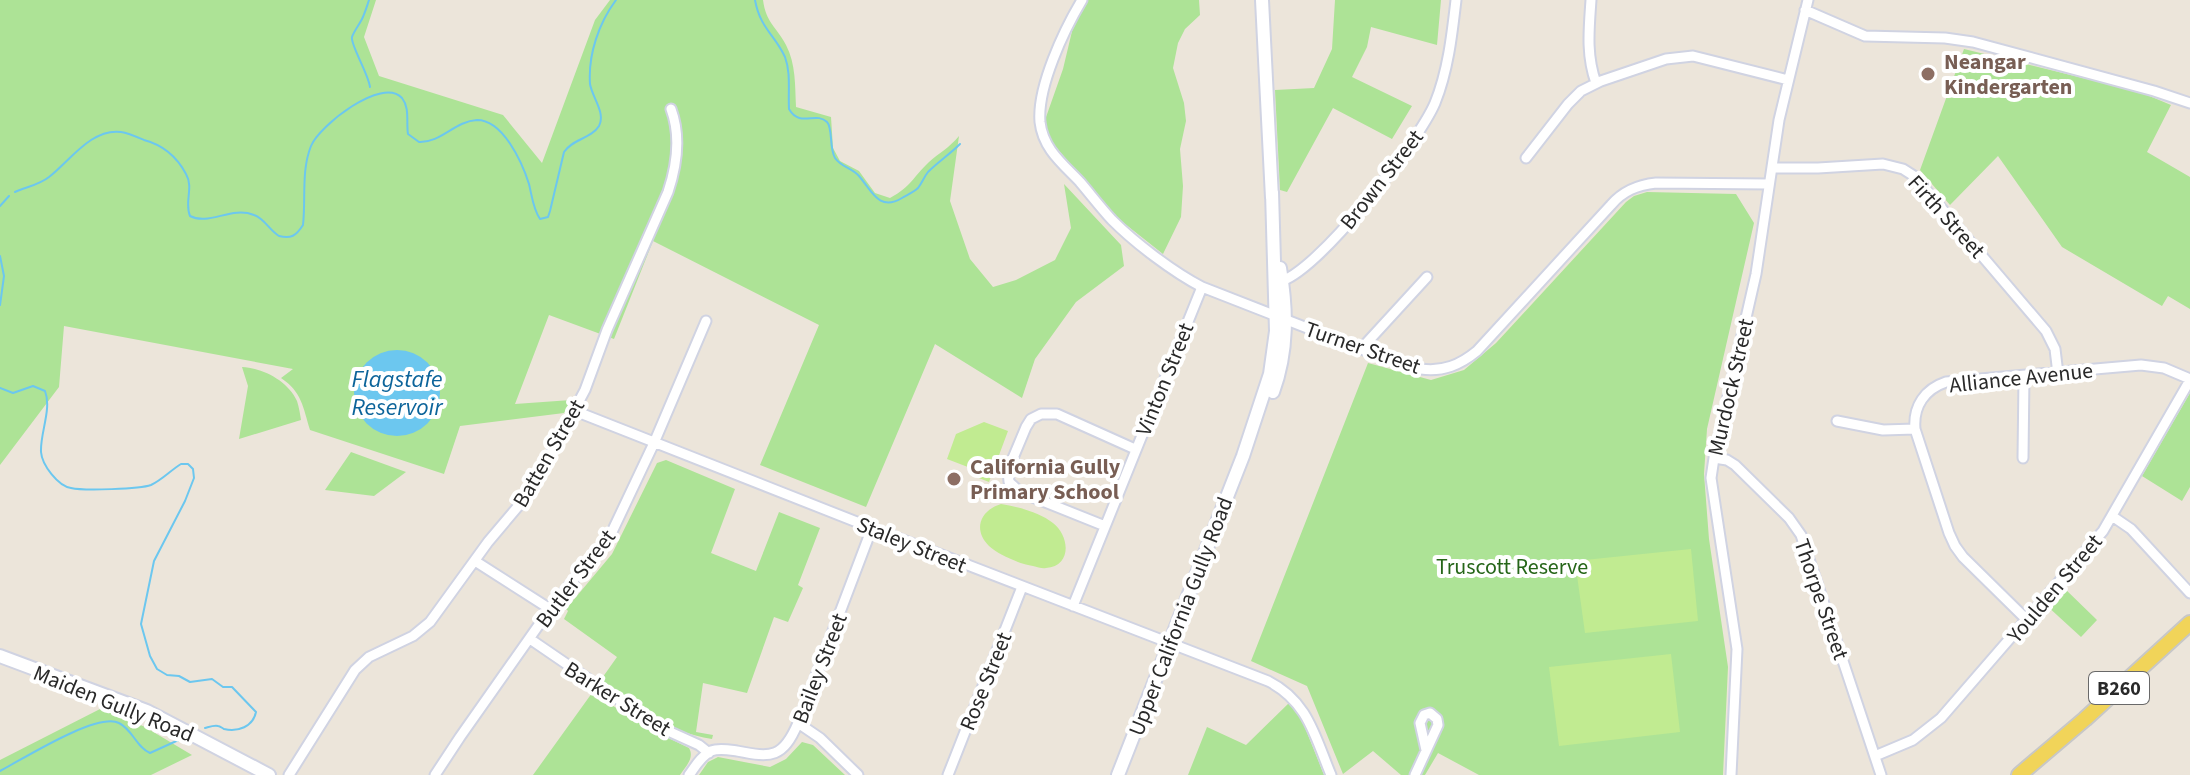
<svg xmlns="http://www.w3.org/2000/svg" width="2190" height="775" viewBox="0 0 2190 775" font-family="'Source Sans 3',sans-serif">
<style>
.green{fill:#ade396}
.pitch{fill:#c1eb91}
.water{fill:#6cc7ef}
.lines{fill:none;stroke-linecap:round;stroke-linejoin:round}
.stream{stroke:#6cc7ef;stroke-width:2}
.street-casing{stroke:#d0d3e2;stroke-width:13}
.secondary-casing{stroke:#d0d3e2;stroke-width:16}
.primary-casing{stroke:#c7c7c7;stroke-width:18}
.street{stroke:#fff;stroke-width:9}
.secondary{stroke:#fff;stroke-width:12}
.primary{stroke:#f1d459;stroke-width:14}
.education-dot{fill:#8d6e63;stroke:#fff;stroke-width:3}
.labels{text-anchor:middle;stroke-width:8;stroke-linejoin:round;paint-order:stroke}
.shield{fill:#fff;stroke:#696969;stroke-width:2}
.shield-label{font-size:20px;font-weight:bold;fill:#292929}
.education-label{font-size:22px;font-weight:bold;fill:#785e54;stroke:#fff;text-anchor:start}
.street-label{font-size:22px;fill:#292929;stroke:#fff}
.park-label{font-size:22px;fill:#266619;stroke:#fff}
.water-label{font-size:24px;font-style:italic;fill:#0c649a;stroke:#fff}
</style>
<rect width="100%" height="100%" fill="#ece5da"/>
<!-- green -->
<path class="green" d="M0 0H376L364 37 379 76 503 115 542 163 595 20 610 0H763C766 23 776 26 786 45 796 64 795 86 796 107L831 117 833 148 840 161 859 171 875 193 890 198C912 186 912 178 929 162 939 153 949 148 959 136L950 201 970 259 993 287 1016 280 1055 260 1071 228 1064 184 1121 245 1124 266 1076 302 1035 359 1022 398 935 344 866 507 760 465 819 325 653 241 614 339 549 315 515 404 571 400 564 413 460 426 444 474 310 430C303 407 302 392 281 378L293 369 64 326 59 387 0 465Z
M1087 0H1199L1200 15 1185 29 1178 43 1173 68 1184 103 1186 121 1180 149 1183 186 1181 217 1163 254 1115 216 1049 139 1045 120 1063 69 1074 23Z
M1335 0H1441L1437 45 1371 27 1367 47 1352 77 1412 106 1392 139 1333 108 1287 192 1280 190 1275 90 1314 88 1332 49Z
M1964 49 2140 92 2171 105 2147 152 2190 177V309L2168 296 2162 306 2062 247 1998 156 1950 205 1920 170Z
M1647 192 1736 194 1754 223 1707 429 1704 474 1709 539 1728 667 1723 775H1479L1438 753 1425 775H1401L1373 751 1343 774 1307 686 1251 661 1368 363 1431 380 1464 370 1496 343 1626 202 1634 196Z
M242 367C263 368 288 381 297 401 299 407 300 414 301 420L239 439 248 386Z
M2190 393V487L2182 501 2142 476Z
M351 452 406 472 374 496 325 490Z
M666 460 735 489 711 553 756 571 779 512 820 528 798 585 803 588 788 622 774 617 747 693 703 683 696 732 713 735 712 739C667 732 636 708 600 681L617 657 564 619 568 611 566 609 612 554 657 463Z
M2062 586 2097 620 2081 637 2046 605Z
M592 693 654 731 689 748C695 758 685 767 680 775H533Z
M1290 702 1302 720 1324 775H1188L1207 727 1246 745Z
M102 708 145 727 192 755 151 775H0V760Z
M802 742 813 745 845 775H699L708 762 718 757 770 767 786 759Z"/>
<!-- pitch -->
<path class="pitch" d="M984 422 1008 431 989 482 971 475 973 469 947 459 956 434Z
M1001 504C1018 507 1039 512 1053 523 1070 536 1072 566 1046 568 1042 569 1038 567 1033 566 1020 564 999 555 989 546 972 529 981 510 1001 504Z
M1691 549 1698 621 1585 633 1575 561Z
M1671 654 1680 732 1559 746 1549 667Z"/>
<!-- water -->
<path class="water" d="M354 393a43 43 0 1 1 86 0a43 43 0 1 1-86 0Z"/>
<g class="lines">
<!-- stream -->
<path class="stream" d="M369 0C367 6 365 13 362 19 359 25 354 31 352 37 350 44 368 73 370 87
M755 0C760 28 775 35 785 57 791 73 788 91 789 109 800 128 816 111 827 122 833 128 829 148 835 158 841 167 852 168 859 176 872 191 879 212 902 198 907 195 914 192 918 188 922 183 924 177 928 172 938 162 950 154 960 144
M15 192C26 187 39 185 49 177 69 162 91 128 121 132 128 133 137 137 144 140 163 145 177 157 186 174 194 188 184 202 190 216 209 226 231 206 254 215 265 219 269 230 279 236 291 239 296 236 303 225 306 199 301 171 311 146 319 126 382 76 402 98 410 108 406 122 408 134L419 142C441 143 455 121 477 120 503 120 522 162 529 184 532 196 533 209 540 219L548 217 550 211 564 152C572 139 591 139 599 126 606 113 592 97 590 84 588 54 599 23 616 0
M0 206 9 196
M0 256 4 276 0 305
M0 388 13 393 33 386 45 391C52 409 40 433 41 452 42 465 58 486 71 488 84 491 140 489 151 485 162 480 171 470 181 464H188L193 469 194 478 185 501 154 561 141 624 150 656 157 669 167 675 179 676 190 682 212 679 223 687H232L256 712C253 727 238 732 224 729 222 728 220 726 218 726 214 725 209 727 205 728
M0 771C23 759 97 712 119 723 133 730 136 747 150 753L183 738"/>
<!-- street casing -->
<g class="street-casing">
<path id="street" d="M1082 0C1064 30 1037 87 1040 122 1043 149 1063 164 1080 182 1091 195 1101 208 1112 220 1135 243 1173 272 1202 287L1361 349 1421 369C1443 372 1460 365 1477 351L1611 205C1623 191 1637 185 1656 183L1769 184
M1591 0C1589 29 1586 55 1596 83
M1805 10 1865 36 1945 38 1973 42 2154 91 2190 103
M1526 158 1568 104 1581 91 1601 81 1666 59 1693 56 1788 80
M1772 168H1818L1883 164 1903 169 1914 176 2046 331 2055 349 2058 374
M1278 282C1316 275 1419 141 1435 103 1448 71 1452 35 1456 0
M1361 349 1427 277
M575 411 872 528 1268 681C1308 701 1315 737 1331 775
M1837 421 1883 430 1915 429
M1714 458 1727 460 1735 465 1789 518 1801 535 1881 775
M2023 458 2024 376
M2112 516 2131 529 2190 593
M1105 526 1020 492 1009 482 1008 470 1026 427 1031 419 1041 414H1057L1135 449
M475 561 550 609
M1073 606 1202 287
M2027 620 1963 557 1955 546 1949 533 1915 429C1913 406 1925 389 1946 382L2141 365 2164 368 2190 379
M530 639 657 726 699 745 709 753
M798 723 820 738 858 775
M1875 756 1913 740 1941 718 2103 531 2190 380
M289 775 355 670 369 657 413 636 430 622 488 542 531 491 585 390 607 330 668 192C677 165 681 136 671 109
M435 775 460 737 550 609 611 534 654 443 706 321
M689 775C695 767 701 756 711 751 719 748 729 750 737 751 772 758 783 758 798 723L872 528
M948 775 1022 587
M1415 775 1438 725 1437 719 1430 713 1424 715 1420 723 1426 750
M1731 775 1737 649 1711 478 1714 458 1756 274 1779 120 1808 0"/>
</g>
<!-- secondary casing -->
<g class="secondary-casing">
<path id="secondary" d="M1262 0 1272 198
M1273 392C1288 351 1287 310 1280 268
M0 656 147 711 269 775
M1118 775 1243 456 1270 374 1276 331 1272 192"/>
</g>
<!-- primary casing -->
<g class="primary-casing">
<path id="primary" d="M2019 775 2085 719 2190 623"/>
</g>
<!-- street -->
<use href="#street" class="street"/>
<!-- secondary -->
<use href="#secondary" class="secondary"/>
<!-- primary -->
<use href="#primary" class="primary"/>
</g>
<!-- markers -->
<g class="education-dot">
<circle cx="1928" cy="74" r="8"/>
<circle cx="954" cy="479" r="8"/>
</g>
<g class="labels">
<!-- shield labels -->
<rect class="shield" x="2089" y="672" width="60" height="32" rx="6"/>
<g class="shield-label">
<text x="2119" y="695">B260</text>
</g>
<!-- education labels -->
<g class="education-label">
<text x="1944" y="69">Neangar<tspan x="1944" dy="25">Kindergarten</tspan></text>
<text x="970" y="474">California Gully<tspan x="970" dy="25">Primary School</tspan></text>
</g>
<!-- street labels -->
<g class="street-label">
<text transform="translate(1381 179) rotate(-52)" y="8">Brown Street</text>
<text transform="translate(1947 216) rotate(48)" y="8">Firth Street</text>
<text transform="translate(1363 347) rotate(19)" y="8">Turner Street</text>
<text transform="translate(2021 377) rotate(-6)" y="8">Alliance Avenue</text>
<text transform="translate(1164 379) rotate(-68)" y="8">Vinton Street</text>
<text transform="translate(1730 387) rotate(-77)" y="8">Murdock Street</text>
<text transform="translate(548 453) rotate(-60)" y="8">Batten Street</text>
<text transform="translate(912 544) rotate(22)" y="8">Staley Street</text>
<text transform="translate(575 578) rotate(-53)" y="8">Butler Street</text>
<text transform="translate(2054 588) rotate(-50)" y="8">Youlden Street</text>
<text transform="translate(1822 599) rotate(71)" y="8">Thorpe Street</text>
<text transform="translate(1180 616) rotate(-69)" y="8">Upper California Gully Road</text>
<text transform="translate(819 668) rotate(-69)" y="8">Bailey Street</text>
<text transform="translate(985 681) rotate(-68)" y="8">Rose Street</text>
<text transform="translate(618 698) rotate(32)" y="8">Barker Street</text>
<text transform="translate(114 703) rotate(22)" y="8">Maiden Gully Road</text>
</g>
<!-- park labels -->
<g class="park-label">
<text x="1512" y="574">Truscott Reserve</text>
</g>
<!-- water labels -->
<g class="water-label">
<text x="397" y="387">Flagstafe<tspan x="397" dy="28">Reservoir</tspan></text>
</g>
</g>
</svg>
